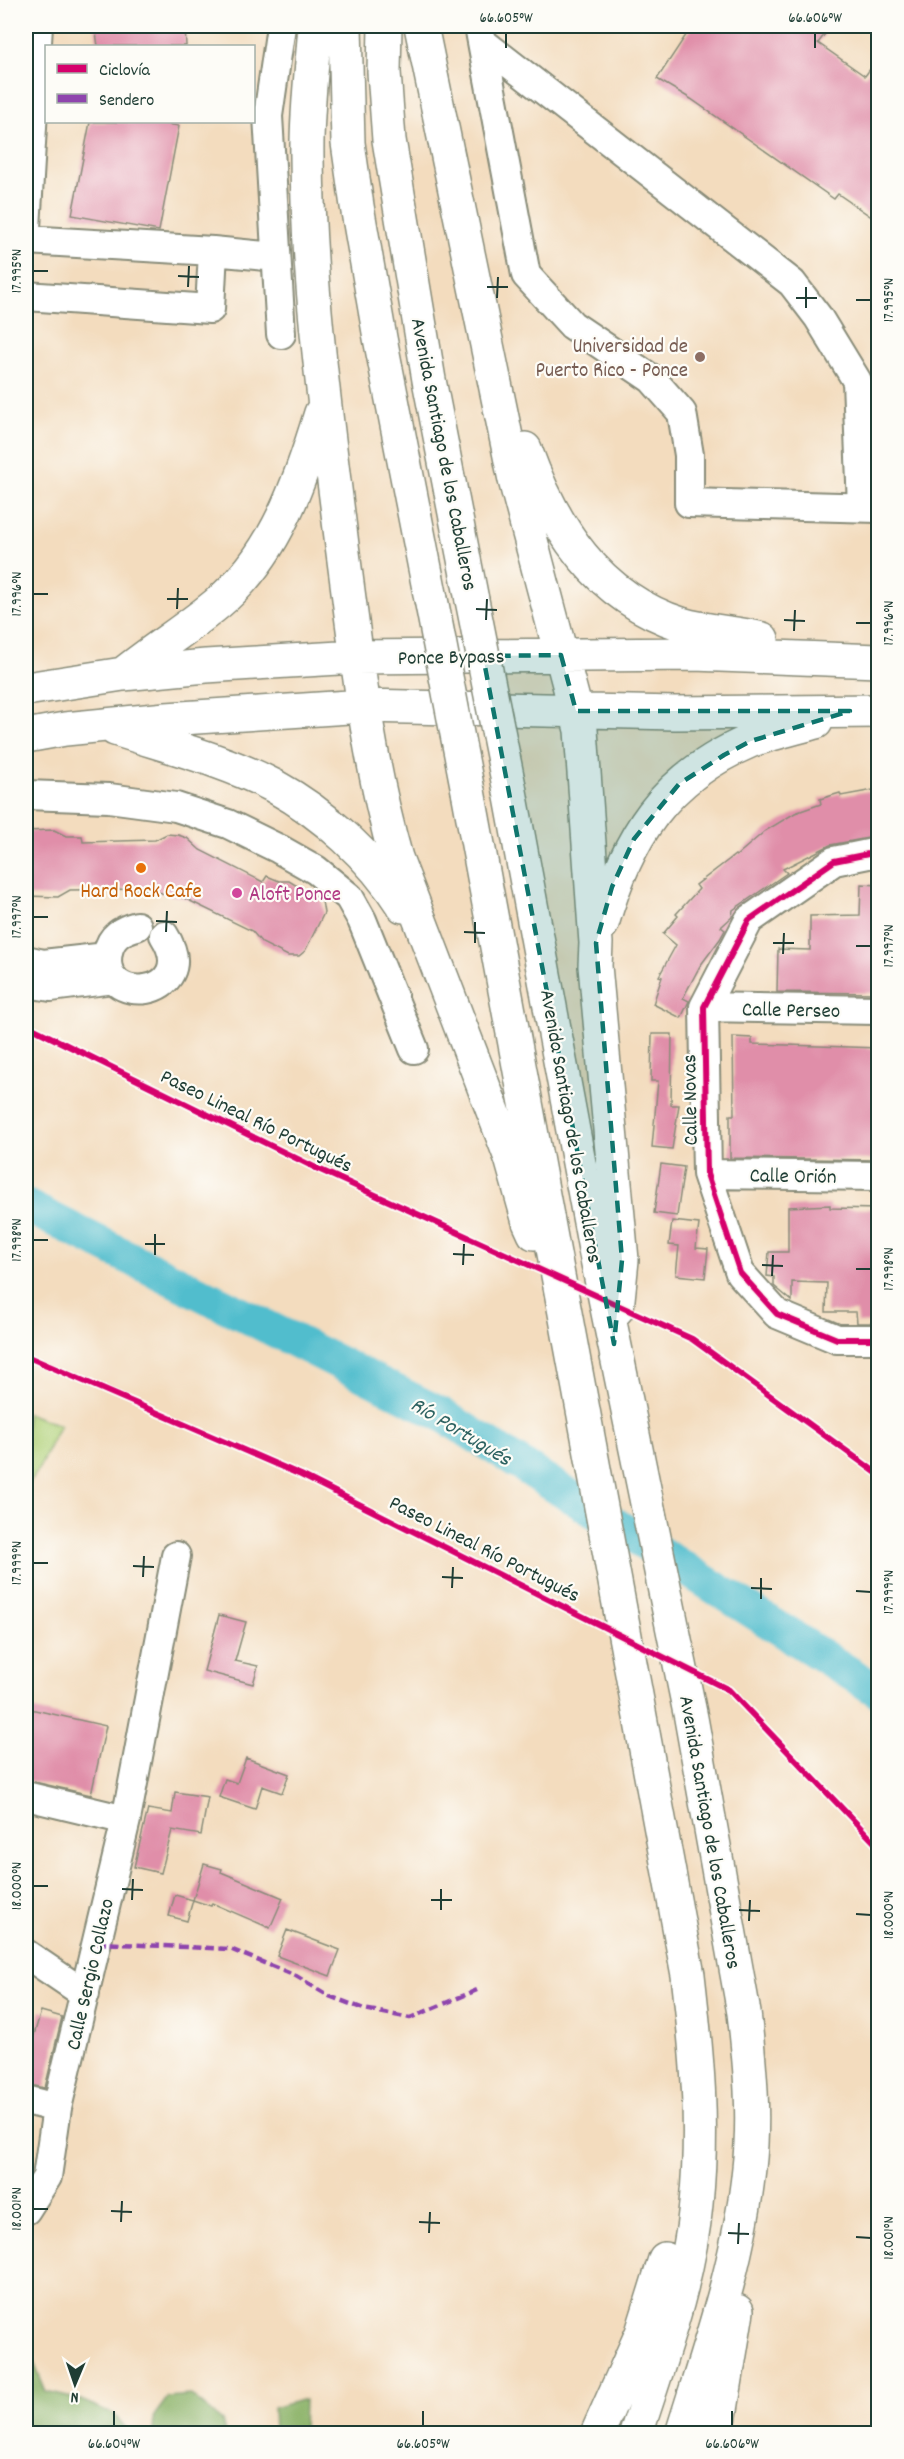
<svg xmlns="http://www.w3.org/2000/svg" width="904" height="2459" viewBox="0 0 904 2459" font-family="Dekko,sans-serif">
<style>
.green{fill:#b0d179;stroke:#688756;stroke-width:1.5}
.forest{fill:#8cb369;stroke:#56784e;stroke-width:1.5}
.lines{fill:none;stroke-linecap:round;stroke-linejoin:round}
.river{stroke:#51bdcd;stroke-width:34}
.building{fill:#e08ea9}
.minor-casing{stroke:#898c79;stroke-width:32}
.highway-casing{stroke:#898c79;stroke-width:36}
.minor{stroke:#fff;stroke-width:28}
.highway{stroke:#fff;stroke-width:33}
.highway-bridge-casing{stroke:#898c79;stroke-width:36;stroke-linecap:butt}
.highway-bridge{stroke:#fff;stroke-width:33}
.quiet{stroke:#8e44ad;stroke-width:4.5;stroke-dasharray:9 4.5;stroke-linecap:butt}
.cycleway-casing{stroke:#fdfcf7;stroke-width:10}
.cycleway{stroke:#d6006c;stroke-width:6}
.marked{fill:#0f766e;fill-opacity:0.2;stroke:#0f766e;stroke-width:4.5;stroke-dasharray:12 8;stroke-linejoin:round}
.ticks{fill:none;stroke:#1f3d34;stroke-width:2}
.education-dot{fill:#8d6e63;stroke:#fdfcf7;stroke-width:2}
.food-dot{fill:#e8710a;stroke:#fdfcf7;stroke-width:2}
.hotel-dot{fill:#d1479c;stroke:#fdfcf7;stroke-width:2}
.labels{text-anchor:middle;stroke-width:4.5;stroke-linejoin:round;paint-order:stroke}
.education-label{font-size:21px;fill:#785e54;stroke:#fdfcf7;text-anchor:end}
.street-label{font-size:21px;fill:#1f3d34;stroke:#fdfcf7}
.food-label{font-size:21px;fill:#c56008;stroke:#fdfcf7}
.hotel-label{font-size:21px;fill:#b23c85;stroke:#fdfcf7;text-anchor:start}
.water-label{font-size:22px;font-style:italic;fill:#2e6362;stroke:#fdfcf7}
.neatline{fill:none;stroke:#1f3d34;stroke-width:2}
.ticks-label{font-size:15px;text-anchor:middle;fill:#1f3d34}
</style>
<rect width="100%" height="100%" fill="#fdfcf7"/>
<filter id="ink" filterUnits="userSpaceOnUse"><feTurbulence type="fractalNoise" baseFrequency=".0167" numOctaves="2"/><feDisplacementMap in="SourceGraphic" scale="12" xChannelSelector="R" yChannelSelector="G"/><feConvolveMatrix kernelMatrix="1 2 1 2 8 2 1 2 1" color-interpolation-filters="sRGB"/></filter>
<filter id="wash" filterUnits="userSpaceOnUse"><feTurbulence type="fractalNoise" baseFrequency=".008" numOctaves="4" result="noise"/><feDisplacementMap in="SourceGraphic" scale="24" xChannelSelector="R" yChannelSelector="G"/><feGaussianBlur stdDeviation="1.35" result="paint"/><feColorMatrix in="noise" values="0 0 0 0 0 0 0 0 0 0 0 0 0 0 0 0 0 1.4 0 .05"/><feComposite in="paint" operator="in"/></filter>
<g filter="url(#wash)">
<rect width="100%" height="100%" fill="#f3dcbe"/>
<!-- green -->
<path class="green" d="M26 1413 60 1425 37 1472 26 1487Z"/>
<!-- forest -->
<path class="forest" d="M26 2344 46 2392 81 2400 114 2414 130 2433H26Z
M191 2395 222 2421 225 2433H153L154 2416 168 2397Z
M304 2399 303 2433H274L273 2408Z"/>
<g class="lines">
<!-- river -->
<path class="river" d="M26 1206 441 1414 878 1691"/>
</g>
<g id="blocks">
<!-- building -->
<path class="building" d="M95 26H185L186 46H98Z
M692 26H831L818 43 865 76 879 57V222L838 194 834 199 691 99 657 79Z
M90 122H154L179 126 159 231 72 215Z
M879 789V836L830 845 783 869 787 873 733 910 732 917 721 927 725 930 720 939 700 966 683 998 689 1001 681 1018 653 1004 662 977 659 976 676 945 663 934 678 916 676 914 699 889 696 885 735 855 736 856 765 831 795 813 821 804 820 799 840 793 841 796Z
M54 830 66 836H82L83 842 155 840 167 834 178 835 187 838 200 850 263 882 267 876 279 881H289L322 901 324 913 305 951 299 956H288L262 943 252 931 184 898 144 889 70 890 58 897 26 896V831Z
M861 884 879 885V993L777 992 778 949 810 950V916L860 915Z
M652 1034H672L671 1105H679L672 1149 652 1147 658 1081H651Z
M733 1037 752 1038V1044L879 1048V1160L730 1158V1115H734Z
M661 1164 684 1167 677 1216 654 1213Z
M830 1205V1208L879 1209V1323H857L856 1312H826L827 1283 792 1282V1301L774 1286V1277L767 1276 769 1252H788V1207Z
M672 1221 699 1224 696 1248 708 1249 705 1278 676 1275 679 1246 669 1245Z
M219 1615 246 1622 235 1661 258 1666 253 1684 204 1671Z
M26 1708 106 1726 91 1795 26 1780Z
M246 1758 289 1774 282 1793 262 1786 255 1809 219 1797 225 1779 237 1783Z
M175 1792 208 1797 201 1835 172 1830 161 1873 134 1867 148 1809 172 1813Z
M204 1864 222 1869 221 1872 283 1898 270 1928 212 1903 211 1906 193 1900Z
M175 1895 193 1900 187 1921 169 1916Z
M287 1930 340 1950 330 1976 277 1956Z
M41 2011 62 2017 45 2088 26 2084 31 2052H29Z"/>
</g>
</g>
<g filter="url(#ink)">
<use href="#blocks" fill-opacity="0" stroke="#898c79" stroke-width="1.5"/>
<g class="lines">
<!-- minor casing -->
<g class="minor-casing">
<path id="minor" d="M281 26 268 116 281 334
M479 26 526 275 572 325 652 379 682 413 689 455V503L878 508
M482 42 792 283 818 317 857 381 862 507
M26 228 38 26
M26 240 213 251 276 257
M26 296 210 309 213 251
M26 795 109 798 176 807 228 824 279 849 316 870 349 897 362 920 414 1049
M878 852 834 861 749 920 704 1007 707 1174 740 1273 777 1314 837 1339H878
M137 926C122 930 111 936 108 952 96 1010 204 998 164 935
M26 960 43 964 107 957
M26 983 51 987 114 979
M704 1007 878 1010
M707 1174 878 1176
M26 1796 126 1820
M26 1954 85 1994
M26 2100 57 2108
M26 2210 47 2177 57 2108 126 1820 176 1556"/>
</g>
<!-- highway casing -->
<g class="highway-casing">
<path id="highway" d="M315 26C312 69 306 113 307 157 308 287 326 416 342 545 356 650 367 756 396 858L511 1158 529 1222 534 1233
M345 26 348 143 357 206 380 338 431 599
M385 26 384 72 389 140 429 380 472 600
M421 26 515 480 581 730 596 943 595 966 622 1260 617 1309
M525 449C553 527 597 597 681 624 707 632 735 632 762 639
M123 674C154 649 188 628 218 603 276 555 300 482 321 413
M26 689 123 674 206 666 356 657 694 654 878 661
M115 729C167 746 225 760 274 786 325 814 372 857 403 906
M26 736 65 729 166 719 364 706 675 713 878 711
M509 786 595 1249 691 1718 744 2013C750 2065 755 2116 749 2168 740 2259 709 2347 682 2434
M468 791 688 1975C697 2054 704 2124 696 2204 689 2282 660 2359 636 2434
M602 924C627 838 663 778 750 741 771 733 795 728 816 722
M597 2434 642 2333 665 2259
M717 2434 737 2311"/>
</g>
<!-- minor -->
<use href="#minor" class="minor"/>
<!-- highway -->
<use href="#highway" class="highway"/>
<!-- highway-bridge casing -->
<g class="highway-bridge-casing">
<path id="highway-bridge" d="M431 599 468 791
M472 600 509 786"/>
</g>
<!-- highway-bridge -->
<use href="#highway-bridge" class="highway-bridge"/>
<!-- quiet -->
<path class="quiet" d="M97 1943 230 1949 296 1976 329 1996 364 2009 410 2018 477 1990"/>
<!-- cycleway casing -->
<g class="cycleway-casing">
<path id="cycleway" d="M878 852 834 861 749 920 704 1007 707 1174 740 1273 777 1314 837 1339H878
M26 1025 316 1168 692 1339 878 1474
M26 1356 301 1475 729 1690 878 1846"/>
</g>
<!-- cycleway -->
<use href="#cycleway" class="cycleway"/>
</g>
</g>
<!-- marked area -->
<path class="marked" d="M561 655 576 711H850L751 741 724 755 679 784 634 839 612 887 596 943 622 1260 614 1344 483 656Z"/>
<!-- ticks -->
<path class="ticks" d="M506 48V33M815 48V33M33 271H48M178 276 199 277M188 287 189 266M487 287H508M497 298 498 277M796 298H817M856 300H871M806 308V287M33 594H48M167 599H188M177 609 178 588M476 609 497 610M486 620 487 599M784 620 805 621M856 623H871M794 631 795 610M33 917H48M156 921 177 922M166 932 167 911M464 932 485 933M475 943V922M773 943H794M856 946H871M783 954 784 933M33 1240H48M145 1244H165M453 1254 474 1255M155 1255V1234M463 1265 464 1244M762 1265 783 1266M856 1269H871M772 1276 773 1255M33 1563H48M133 1566 154 1567M143 1577 144 1556M442 1577 463 1578M452 1588 453 1567M751 1588 772 1589M856 1591 871 1592M761 1599V1578M33 1886H48M122 1889 143 1890M132 1900 133 1879M431 1900H452M441 1910V1889M739 1910 760 1911M856 1914 871 1915M749 1921 750 1900M33 2209H48M111 2211 132 2212M121 2222 122 2201M419 2222 440 2223M429 2233 430 2212M728 2233 749 2234M856 2237 871 2238M738 2244 739 2223M114 2426V2411M423 2426V2411M732 2426V2411"/>
<!-- markers -->
<circle class="education-dot" cx="700" cy="357" r="6"/>
<circle class="food-dot" cx="141" cy="868" r="6"/>
<circle class="hotel-dot" cx="237" cy="893" r="6"/>
<g class="labels">
<!-- education labels -->
<g class="education-label">
<text x="688" y="352">Universidad de<tspan x="688" dy="24">Puerto Rico - Ponce</tspan></text>
</g>
<!-- street labels -->
<g class="street-label">
<text transform="translate(445 454) rotate(79)" y="7">Avenida Santiago de los Caballeros</text>
<text transform="translate(451 656) rotate(-1)" y="7">Ponce Bypass</text>
<text transform="translate(791 1009) rotate(1)" y="7">Calle Perseo</text>
<text transform="translate(689 1100) rotate(-91)" y="7">Calle Novas</text>
<text transform="translate(257 1120) rotate(26)" y="7">Paseo Lineal Río Portugués</text>
<text transform="translate(572 1126) rotate(80)" y="7">Avenida Santiago de los Caballeros</text>
<text transform="translate(793 1175) rotate(1)" y="7">Calle Orión</text>
<text transform="translate(485 1548) rotate(27)" y="7">Paseo Lineal Río Portugués</text>
<text transform="translate(711 1832) rotate(80)" y="7">Avenida Santiago de los Caballeros</text>
<text transform="translate(89 1974) rotate(-77)" y="7">Calle Sergio Collazo</text>
</g>
<!-- food labels -->
<g class="food-label">
<text x="141" y="897">Hard Rock Cafe</text>
</g>
<!-- hotel labels -->
<g class="hotel-label">
<text x="249" y="900">Aloft Ponce</text>
</g>
<!-- water labels -->
<g class="water-label">
<text transform="translate(462 1430) rotate(31)" y="8">Río Portugués</text>
</g>
</g>
<!-- margin -->
<rect width="904" height="2459" fill="none" stroke="#fdfcf7" stroke-width="66"/>
<!-- legend -->
<rect x="45" y="45" width="210" height="78" fill="#fdfcf7" stroke="#a4b0a9" stroke-width="1.5"/>
<rect x="57" y="64" width="30" height="9" fill="#d6006c" stroke="#a4b0a9" stroke-width="1.5"/>
<text x="99" y="75" font-size="18" fill="#1f3d34">Ciclovía</text>
<rect x="57" y="94" width="30" height="9" fill="#8e44ad" stroke="#a4b0a9" stroke-width="1.5"/>
<text x="99" y="105" font-size="18" fill="#1f3d34">Sendero</text>
<!-- north arrow -->
<g transform="translate(75 2384) rotate(182)" stroke="#fdfcf7" stroke-width="4.5" paint-order="stroke">
<path d="M0-4.5L10 22L0 15L-10 22Z" fill="#1f3d34"/>
<text y="-9" font-size="16" font-weight="bold" text-anchor="middle" fill="#1f3d34">N</text>
</g>
<rect x="33" y="33" width="838" height="2393" class="neatline"/>
<g class="ticks-label">
<text x="506" y="22">66.605°W</text>
<text x="815" y="22">66.606°W</text>
<text transform="translate(16 271) rotate(-90)" y="5">17.995°N</text>
<text transform="translate(888 300) rotate(-90)" y="5">17.995°N</text>
<text transform="translate(16 594) rotate(-90)" y="5">17.996°N</text>
<text transform="translate(888 623) rotate(-90)" y="5">17.996°N</text>
<text transform="translate(16 917) rotate(-90)" y="5">17.997°N</text>
<text transform="translate(888 946) rotate(-90)" y="5">17.997°N</text>
<text transform="translate(16 1240) rotate(-90)" y="5">17.998°N</text>
<text transform="translate(888 1269) rotate(-90)" y="5">17.998°N</text>
<text transform="translate(16 1563) rotate(-90)" y="5">17.999°N</text>
<text transform="translate(888 1592) rotate(-90)" y="5">17.999°N</text>
<text transform="translate(16 1886) rotate(-90)" y="5">18.000°N</text>
<text transform="translate(888 1915) rotate(-90)" y="5">18.000°N</text>
<text transform="translate(16 2209) rotate(-90)" y="5">18.001°N</text>
<text transform="translate(888 2238) rotate(-90)" y="5">18.001°N</text>
<text x="114" y="2448">66.604°W</text>
<text x="423" y="2448">66.605°W</text>
<text x="732" y="2448">66.606°W</text>
</g>
</svg>
